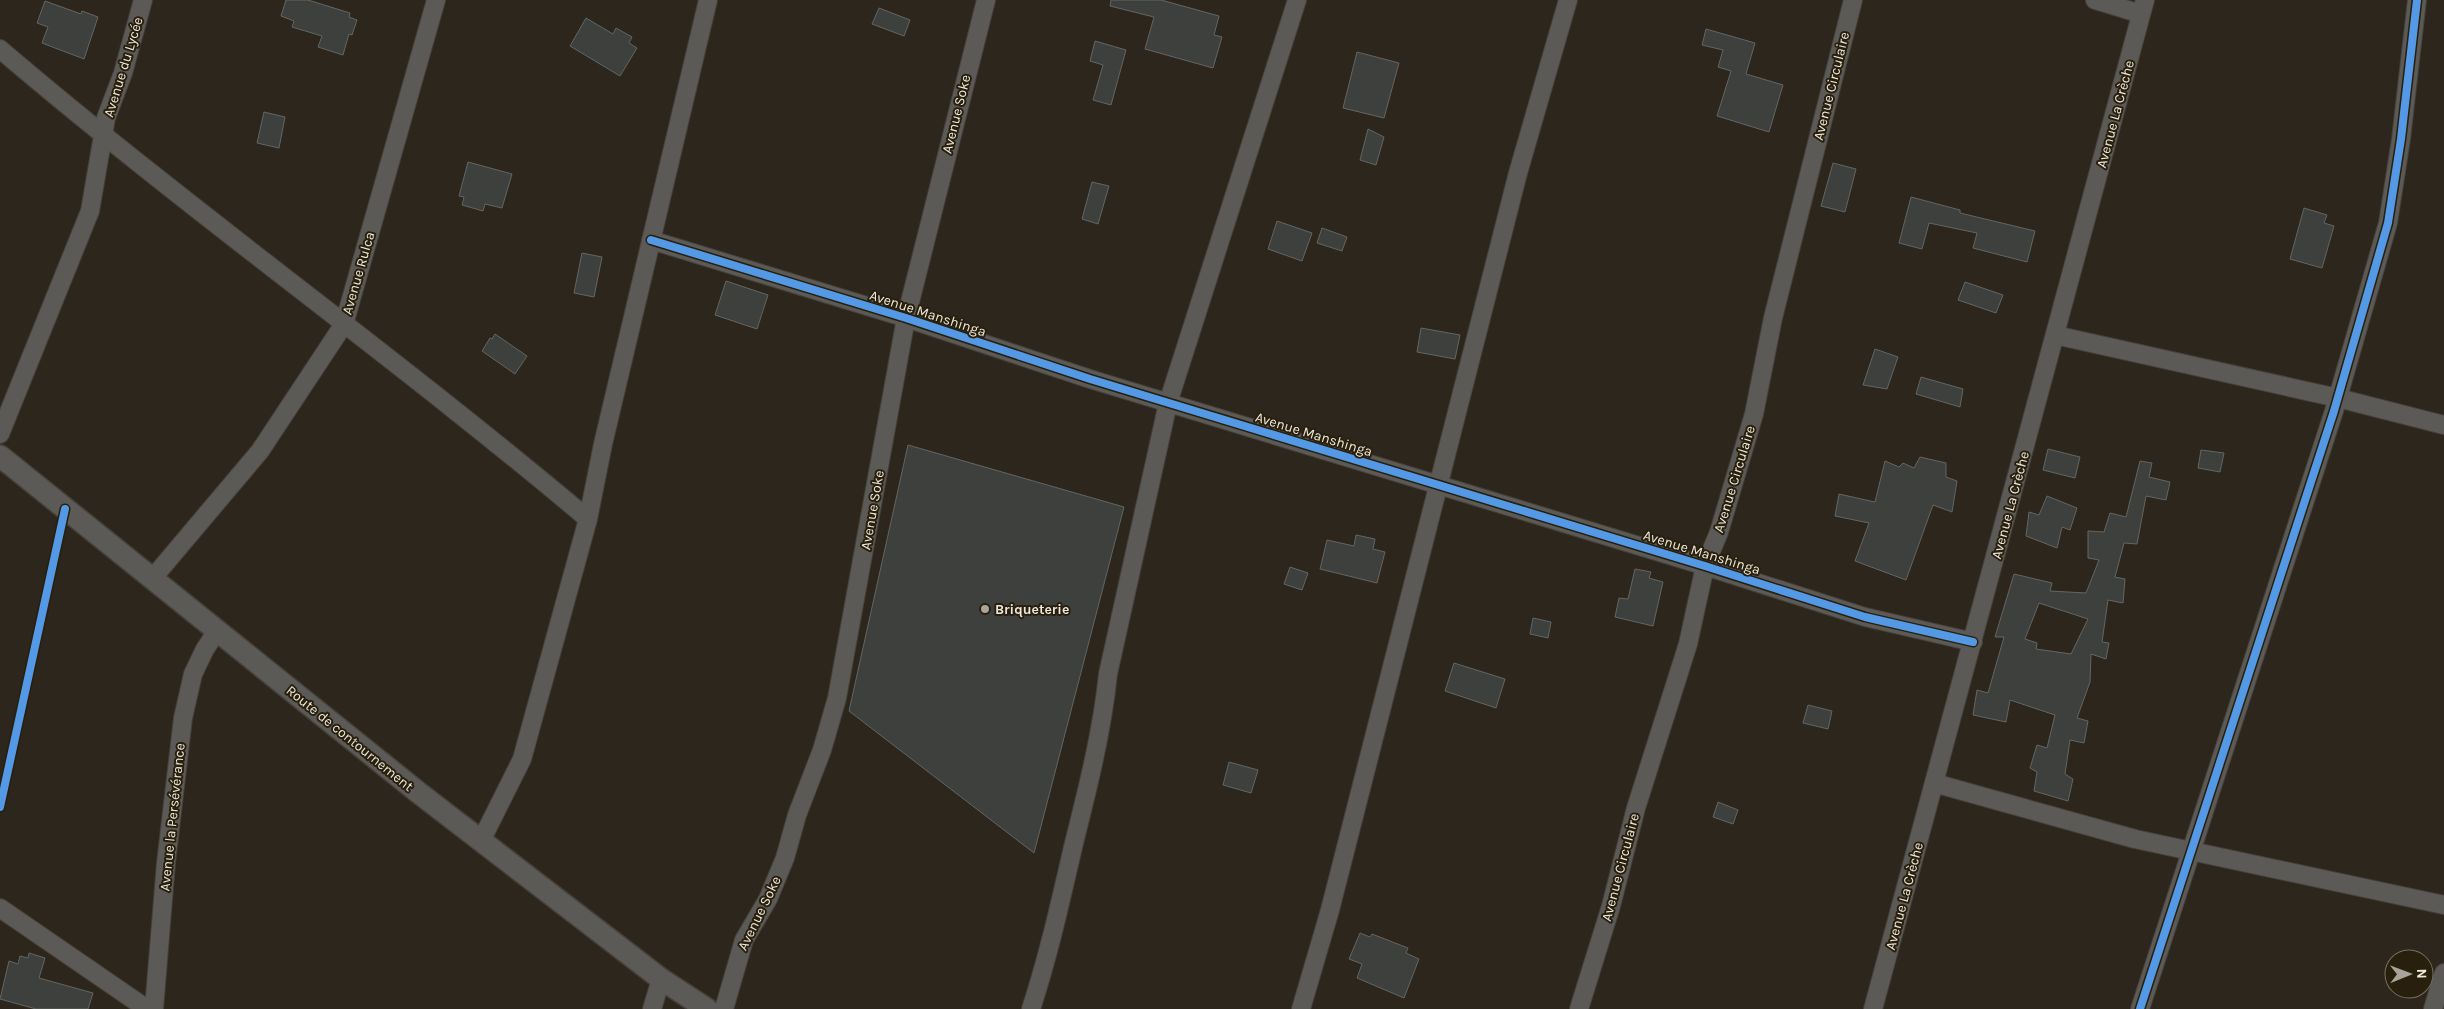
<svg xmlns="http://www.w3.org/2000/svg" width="2444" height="1009" viewBox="0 0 2444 1009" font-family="Karla,sans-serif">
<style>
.building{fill:#3e403d;stroke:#646663;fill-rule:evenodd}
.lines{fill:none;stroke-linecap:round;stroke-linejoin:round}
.minor-casing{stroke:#454039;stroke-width:20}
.tertiary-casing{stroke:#454039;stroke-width:24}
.minor{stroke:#5c5a56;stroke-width:18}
.tertiary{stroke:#5c5a56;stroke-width:21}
.cycleway-casing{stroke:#281f0d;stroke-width:11}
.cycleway{stroke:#5399e6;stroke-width:8}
.poi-dot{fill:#a9a399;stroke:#281f0d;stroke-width:2}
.labels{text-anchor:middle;stroke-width:4;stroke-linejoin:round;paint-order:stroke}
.street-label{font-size:14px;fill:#ede7dc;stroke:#281f0d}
.poi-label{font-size:14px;font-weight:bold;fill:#ede7dc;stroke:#281f0d;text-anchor:start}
</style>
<rect width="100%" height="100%" fill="#2c261c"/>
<!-- building -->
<path class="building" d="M286 0H308L350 13 349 17 357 20 352 35 349 34 343 55 318 47 322 36 292 27 294 21 281 16Z
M1111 0H1161L1219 16 1214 35 1222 37 1213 68 1145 49 1154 17 1110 6Z
M45 1 81 14 82 11 98 17 84 59 42 43 48 27 37 23Z
M879 8 910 20 904 36 872 24Z
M586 18 613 34 616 28 632 37 629 43 637 48 620 76 570 46Z
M1706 29 1755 43 1746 74 1783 85 1769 132 1717 116 1731 71 1718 67 1723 50 1702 45Z
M1095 41 1126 50 1111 105 1093 100 1103 65 1090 61Z
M1357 52 1399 63 1384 118 1343 108Z
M264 112 285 117 279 148 257 143Z
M1368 129 1384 137 1376 165 1360 160Z
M468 162 512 174 502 208 485 204 483 211 462 205 464 197 459 196Z
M1833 163 1856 169 1845 212 1821 206Z
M1092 182 1109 186 1098 224 1082 219Z
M1911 197 1960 210V213L2035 231 2027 262 1973 248 1977 233 1929 223 1922 249 1899 243Z
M2304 208 2327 215 2324 223 2334 226 2322 268 2290 259Z
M1277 221 1312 233 1302 261 1268 249Z
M1322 228 1347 237 1342 251 1317 243Z
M582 253 602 257 594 297 574 293Z
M726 281 768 295 757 329 715 315Z
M1965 282 2003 295 1996 313 1958 300Z
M1421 328 1460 335 1455 359 1417 352Z
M495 334 527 356 515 374 482 351 490 338 492 339Z
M1875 349 1898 357 1887 389 1863 385Z
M1921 377 1963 389 1960 407 1916 394Z
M908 445 1124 507 1034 853 849 711Z
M2048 449 2080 457 2075 478 2043 470Z
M2201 450 2224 453 2220 472 2198 468Z
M1920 457 1946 463V477L1957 481 1952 512 1933 505 1906 580 1855 561 1869 523 1835 516 1839 494 1875 502 1885 461 1899 467 1903 463 1914 468Z
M2140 461 2152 463 2149 477 2170 482 2166 500 2146 496 2137 544 2124 543 2115 577 2125 579 2123 603 2108 600 2102 642 2109 643 2106 659 2091 654 2090 682 2077 718 2088 721 2084 743 2070 740 2065 774 2073 779 2068 801 2034 791 2037 772 2030 768 2037 745 2047 748 2055 715 2010 700 2006 722 1973 715 1977 690 1988 693 2004 637H1995L2014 574 2052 583 2050 591 2086 593 2099 560 2088 558V531L2104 532 2110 513 2126 517ZM2039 603 2088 619 2071 654 2036 649 2037 643 2025 639Z
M2047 496 2077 508 2070 530 2062 527 2057 548 2026 536 2029 512 2039 515Z
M1356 535 1375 539 1373 549 1385 552 1377 583 1320 569 1327 540 1354 546Z
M1290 567 1308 573 1302 590 1284 584Z
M1635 569 1651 572 1649 578 1663 582 1653 626 1615 617 1619 598 1628 599Z
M1533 618 1551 622 1548 638 1530 634Z
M1454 663 1505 679 1496 708 1445 691Z
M1808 705 1832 711 1828 729 1803 723Z
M1229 762 1258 770 1251 793 1223 785Z
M1718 802 1738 810 1733 824 1713 817Z
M1360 933 1370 937 1372 934 1408 948 1406 953 1419 959 1404 998 1357 978 1362 964 1349 959Z
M29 953 45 958 39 978 93 993 88 1009H36L0 999 9 961 18 964 20 956 28 958Z"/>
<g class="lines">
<!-- minor casing -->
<g class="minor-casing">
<path id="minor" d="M2095 0 2141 14
M0 49C191 212 396 357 588 519
M651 240 906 318 1090 379 1705 566 1865 617 1973 642
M2055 335 2338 398 2444 425
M0 434 90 211 106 118 123 73 143 0
M152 579 260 451 344 324 436 0
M1934 783 2135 839 2444 905
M481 841 522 759 588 519 603 444 708 0
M0 908 147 1009
M154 1009 166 863 183 718 193 674 205 649 217 631
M652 1009 661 979
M724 1009 744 940 768 899 785 858 797 815 822 750 837 698 906 318 986 0
M1031 1009C1049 954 1061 899 1074 843 1088 787 1102 732 1108 674L1168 403 1297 0
M1301 1009 1330 910 1518 173 1568 0
M1579 1009 1611 906 1636 808 1688 644 1705 566 1719 532 1754 414 1773 318 1853 0
M1873 1009 2145 0
M2140 1009 2334 411 2388 223 2401 139 2417 0
M2433 1009 2444 973"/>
</g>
<!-- tertiary casing -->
<g class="tertiary-casing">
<path id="tertiary" d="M0 456 419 793 661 979 707 1009"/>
</g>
<!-- minor -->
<use href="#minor" class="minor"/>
<!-- tertiary -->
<use href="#tertiary" class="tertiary"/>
<!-- cycleway casing -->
<g class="cycleway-casing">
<path id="cycleway" d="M651 240 906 318 1090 379 1705 566 1865 617 1973 642
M0 807 65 509
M2140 1009 2334 411 2388 223 2401 139 2417 0"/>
</g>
<!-- cycleway -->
<use href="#cycleway" class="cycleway"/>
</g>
<!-- markers -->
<circle class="poi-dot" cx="985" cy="609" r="5"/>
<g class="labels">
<!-- street labels -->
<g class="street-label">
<text transform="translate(123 67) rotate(-73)" y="5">Avenue du Lycée</text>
<text transform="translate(1831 86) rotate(-76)" y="5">Avenue Circulaire</text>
<text transform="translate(956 114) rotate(-76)" y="5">Avenue Soke</text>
<text transform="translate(2115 114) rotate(-75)" y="5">Avenue La Crèche</text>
<text transform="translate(358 273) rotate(-74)" y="5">Avenue Rulca</text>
<text transform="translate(928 313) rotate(18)" y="5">Avenue Manshinga</text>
<text transform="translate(1314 434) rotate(17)" y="5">Avenue Manshinga</text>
<text transform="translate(1734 479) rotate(-73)" y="5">Avenue Circulaire</text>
<text transform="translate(2010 505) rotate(-75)" y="5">Avenue La Crèche</text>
<text transform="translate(872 510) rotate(-80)" y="5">Avenue Soke</text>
<text transform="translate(1702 552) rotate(17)" y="5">Avenue Manshinga</text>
<text transform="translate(350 738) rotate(39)" y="5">Route de contournement</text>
<text transform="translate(172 817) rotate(-84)" y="5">Avenue la Persévérance</text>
<text transform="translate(1620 867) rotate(-75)" y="5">Avenue Circulaire</text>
<text transform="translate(1904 896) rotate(-75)" y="5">Avenue La Crèche</text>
<text transform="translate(759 913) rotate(-64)" y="5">Avenue Soke</text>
</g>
<!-- poi labels -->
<g class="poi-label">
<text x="995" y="614">Briqueterie</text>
</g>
</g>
<!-- north arrow -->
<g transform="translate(2409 974) rotate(89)"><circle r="24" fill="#281f0d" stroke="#776f60"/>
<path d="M0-4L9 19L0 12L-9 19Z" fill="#a9a399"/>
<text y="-8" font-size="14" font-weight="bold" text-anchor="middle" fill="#ede7dc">N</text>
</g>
</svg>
